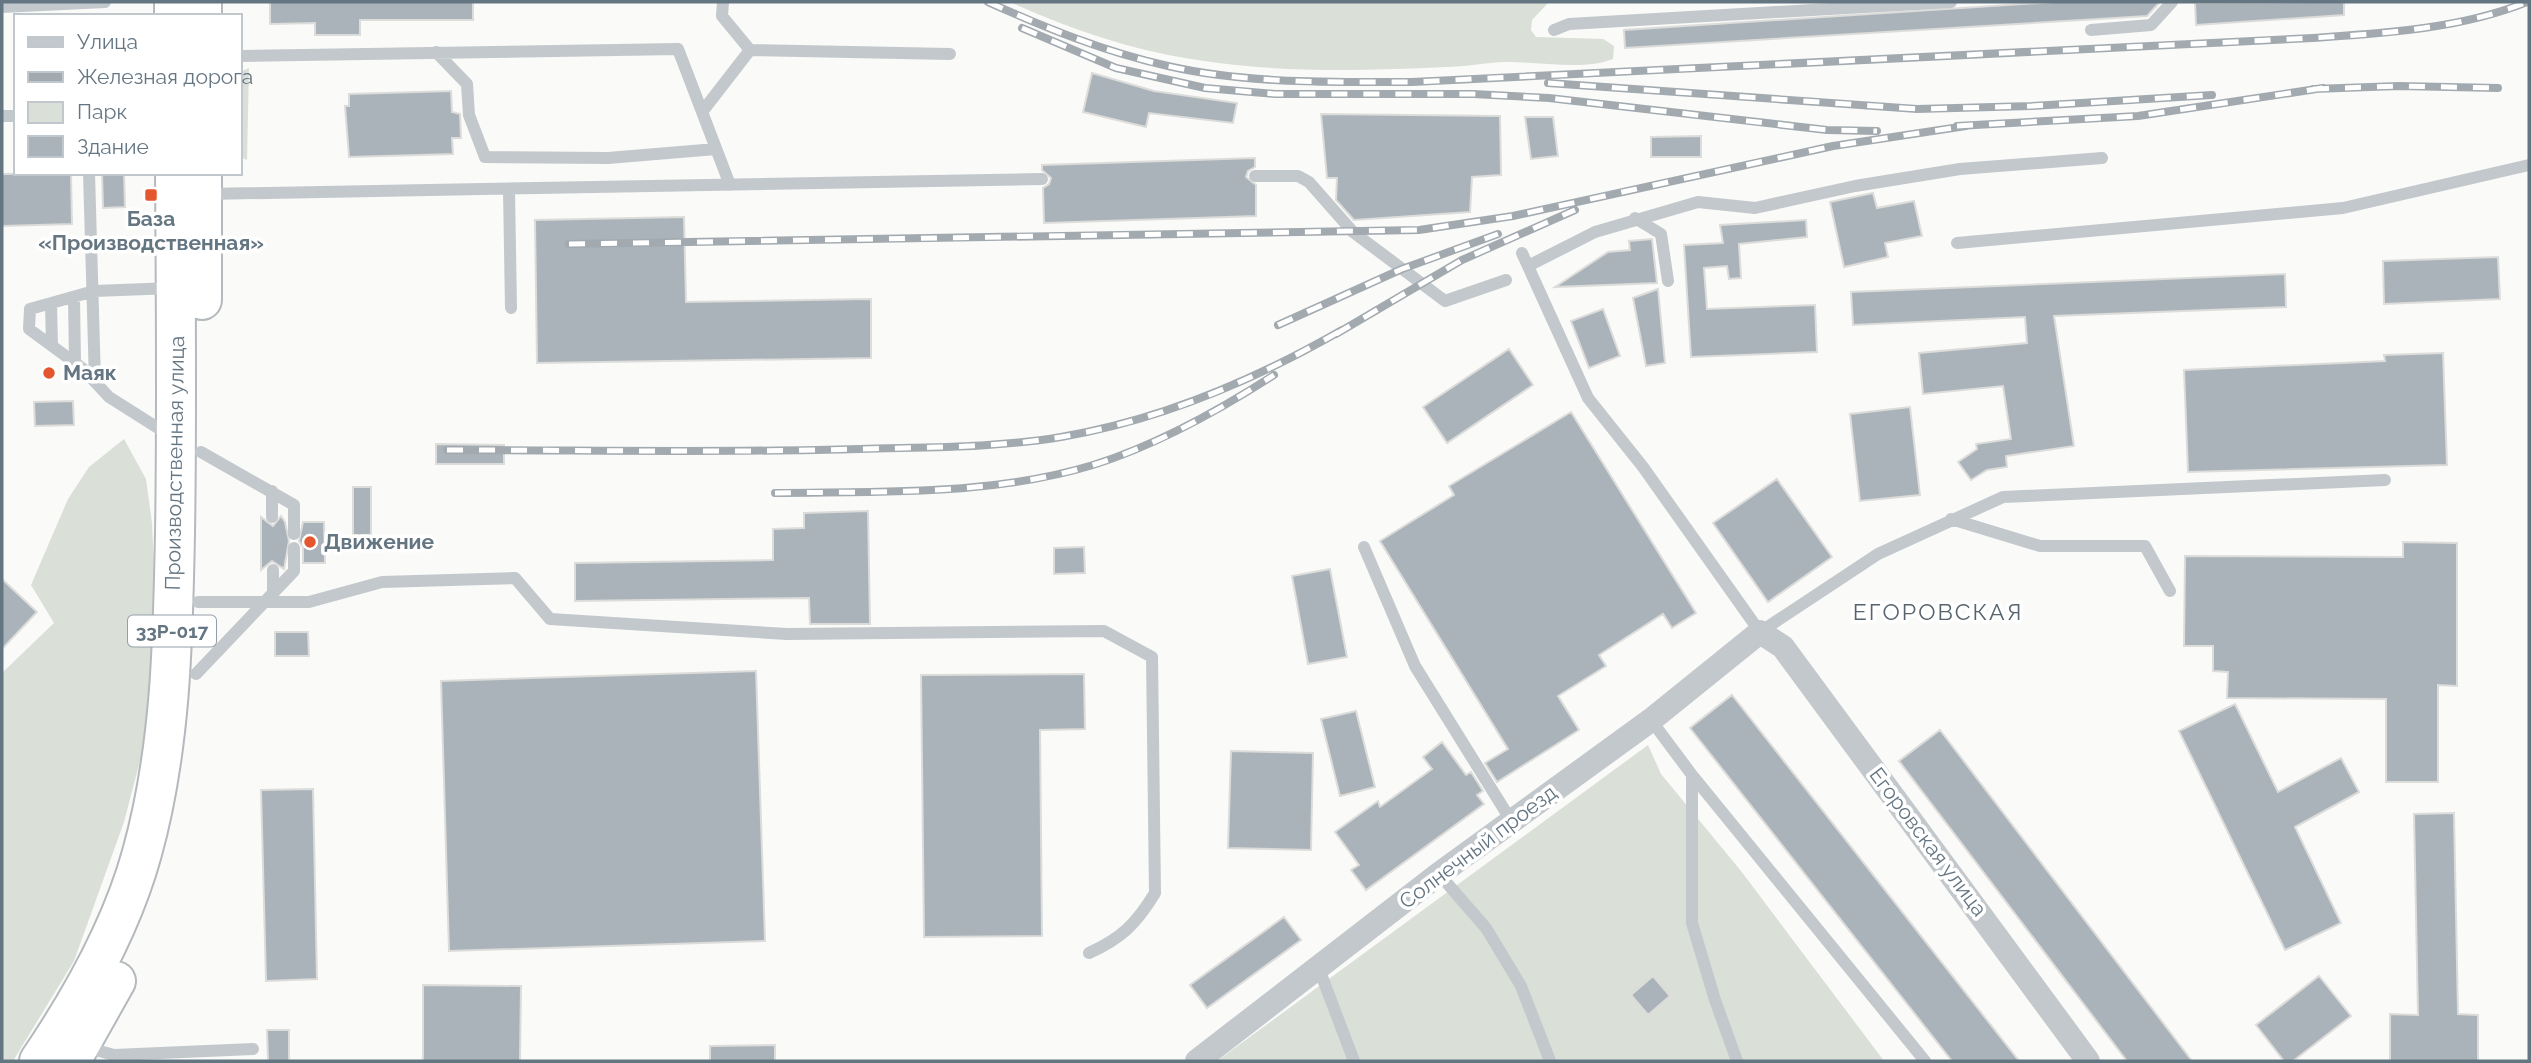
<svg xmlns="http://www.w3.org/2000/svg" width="2531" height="1063" viewBox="0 0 2531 1063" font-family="Raleway,sans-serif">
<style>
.green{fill:#dadfd7}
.building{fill:#aab3b9;stroke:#dcdcda;stroke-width:2}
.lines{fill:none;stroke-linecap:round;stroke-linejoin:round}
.trunk-casing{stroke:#b4b9bd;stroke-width:42}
.service{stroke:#c3c8cc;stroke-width:12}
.minor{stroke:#c3c8cc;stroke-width:24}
.trunk{stroke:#fff;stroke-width:38}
.rail-casing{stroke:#a2aab0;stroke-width:8}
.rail{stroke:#fff;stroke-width:5;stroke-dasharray:16;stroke-linecap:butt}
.poi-dot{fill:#e4572e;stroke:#fff;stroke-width:2.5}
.labels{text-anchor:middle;stroke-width:7;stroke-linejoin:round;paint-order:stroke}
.shield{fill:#fff;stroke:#939fa8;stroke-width:2}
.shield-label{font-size:19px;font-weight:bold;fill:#657683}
.poi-label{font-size:21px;font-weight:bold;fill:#657683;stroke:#fff;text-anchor:start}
.street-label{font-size:21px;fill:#657683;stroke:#fff}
.neighbourhood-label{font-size:23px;letter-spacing:2px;fill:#57646e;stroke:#fff}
</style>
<rect width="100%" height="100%" fill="#fafaf8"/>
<!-- green -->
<path class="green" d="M1010 2H1549L1532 20 1531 30 1536 37 1603 39 1614 46 1613 59C1585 71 1534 61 1503 62 1483 63 1464 67 1445 67 1362 71 1273 73 1191 59 1128 49 1067 28 1010 2Z
M249 68 247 160 240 157V72Z
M124 439 146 479 152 523 155 587 146 738 124 822 74 961 13 1061H2V673L54 623 31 585 68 499 89 467Z
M1648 745 1661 774 1741 871 1884 1061H1217Z"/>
<!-- building -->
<path class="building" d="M270 2H473V20H360V35H315V23L270 24Z
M2055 2H2160L2147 16 1625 48 1624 30Z
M2344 2V15L2196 25 2195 3Z
M1092 73 1154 91 1237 103 1233 123 1149 113 1146 127 1083 112Z
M451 91 452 112 460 114 461 138H452L453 154 349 157 345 106H349V94Z
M1321 114 1500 116 1501 175 1472 177 1470 212 1354 220 1336 200 1337 178H1327Z
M1525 117H1553L1558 156 1531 159Z
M1701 136V157H1651V137Z
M1255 158V167L1248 171 1246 177 1256 185V216L1044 223 1043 188 1049 184 1051 178 1042 170V165Z
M71 173 72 224 2 226V174Z
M102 173H124L125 207 103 208Z
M1873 193 1877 208 1914 201 1922 236 1885 243 1888 257 1844 267 1830 202Z
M684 217 686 302 871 299V358L537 363 535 220Z
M1806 220 1807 237 1739 244 1741 278 1729 279 1727 266 1704 268 1707 309 1815 305 1817 352 1691 357 1684 245 1723 243 1720 225Z
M1652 239 1657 283 1555 287 1608 252 1630 250 1629 241Z
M2498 257 2500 299 2384 304 2383 261Z
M2285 274 2286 307 2054 316 2074 446 2006 456 2007 467 1987 470 1971 480 1958 462 1977 449 1976 444 2011 439 2003 386 1923 394 1919 353 2027 343 2025 317 1853 325 1851 292Z
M1658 289 1665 363 1646 366 1633 298Z
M1603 309 1620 356 1589 368 1571 321Z
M1509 349 1533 385 1447 443 1423 407Z
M2443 353 2447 465 2188 472 2184 370 2385 361 2384 355Z
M73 401 74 425 35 426 34 402Z
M1910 407 1920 495 1860 501 1850 414Z
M1571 412 1696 613 1672 628 1663 614 1599 655 1606 666 1558 696 1579 730 1497 782 1485 763 1508 749 1380 541 1454 495 1449 486Z
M436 444 504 445V464H436Z
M1777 479 1832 557 1768 602 1713 523Z
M353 487H371V535H353Z
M868 511 870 624H810L809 598 575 601V563L773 560V529L804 528V513Z
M281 516 285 522 289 541 284 569 272 561 261 570V517L273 526Z
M303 522H324L325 563H303V547L299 541Z
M2403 542 2457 543V686L2438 685V782H2386V699L2227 698 2228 672 2213 671V646H2184L2185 556 2403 557Z
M1084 547 1085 573 1054 574V548Z
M1330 569 1347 657 1308 664 1292 576Z
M2 579 37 612 2 649Z
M275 632H308L309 656H275Z
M756 671 765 941 449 951 441 681Z
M1084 674 1085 729 1040 730 1042 936 924 937 921 675Z
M1732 695 2019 1061H1952L1690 728Z
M2235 704 2278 792 2341 758 2359 792 2295 827 2341 923 2285 950 2179 731Z
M1356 711 1375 787 1340 796 1321 719Z
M1940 730 2192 1061H2127L1899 761Z
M1442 742 1466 775 1471 772 1483 791 1477 795 1484 804 1366 890 1351 870 1359 865 1335 832 1378 801 1380 807 1432 769 1423 757Z
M1231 751 1313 753 1311 850 1228 848Z
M313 789 317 979 266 981 261 790Z
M2454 813 2458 1014 2478 1015V1061H2390V1014L2418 1015 2414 814Z
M1284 917 1301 940 1207 1008 1190 985Z
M1653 976 1670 996 1648 1015 1631 995Z
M2319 976 2351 1016 2293 1061H2284L2256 1025Z
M423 985 521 986 520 1061H423Z
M267 1030H289V1061H268Z
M775 1045V1061H710V1046Z"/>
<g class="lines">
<!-- trunk casing -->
<g class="trunk-casing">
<path id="trunk" d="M174 2V16
M202 2V16
M202 173V300
M39 1061C81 999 122 926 142 853 171 749 173 641 175 533 177 413 176 293 175 173
M71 1061 116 981"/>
</g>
<!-- service -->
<path class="service" d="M723 2 722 16 750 50
M2 7 105 2
M1554 30 1569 24 1951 2
M2091 30 2151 25 2172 2
M436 52 467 84 469 115 485 157 608 158 716 149
M240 56 678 49 730 185
M702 112 750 50 950 54
M2 116H16
M89 173 95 381
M1255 176H1298L1309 182 1353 232 1445 301 1506 280
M509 190 511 308
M206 194 1042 179
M1635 218 1661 234 1668 281
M1957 243 2343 208 2529 165
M1522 253 1588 398 1643 467 1760 632 1878 554 2003 497 2385 480
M1528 266 1595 232 1698 202 1755 208 1855 186 1960 169 2102 158
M74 297 75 363
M51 303 52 346
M169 435 109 397 82 368 29 329 30 309 94 291 173 288
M201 452 294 505V534
M272 491V517
M1951 519 2040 546H2145L2170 591
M1364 547 1415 666 1512 822
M273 570V593
M198 602H309L382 582 515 578 550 619 787 634 1104 631 1152 657 1155 893C1136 924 1122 938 1089 953
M196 674 294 571V548
M1651 720 1692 775V923L1715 1000 1737 1061
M1692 775 1925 1061
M1439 874 1486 928 1521 986 1550 1061
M1319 969 1354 1061
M85 1047 114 1055 253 1049"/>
<!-- minor -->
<path class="minor" d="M1197 1061 1439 874 1651 720 1760 632 1783 647 2088 1061"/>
<!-- trunk -->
<use href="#trunk" class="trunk"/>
<!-- rail casing -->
<g class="rail-casing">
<path id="rail" d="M988 2C1046 28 1105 52 1168 66 1247 84 1331 82 1412 82L2313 38C2385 33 2460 29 2527 2
M1022 28 1116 68 1205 88 1275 94H1473L1549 98 1827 130 1877 131
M1548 83 1917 109 2032 106 2212 95
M2313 89 2399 86 2498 88
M1957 126 2138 116 2323 88
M569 244 1419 230 1513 216 1833 146 1966 126
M1278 325 1402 269 1498 234
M1336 334 1462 260 1575 210
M447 450C585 450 723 453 860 449 927 447 995 448 1061 437 1161 420 1255 380 1342 330
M775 493C881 491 991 496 1093 465 1157 445 1218 411 1274 375"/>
</g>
<!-- rail -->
<use href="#rail" class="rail"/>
</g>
<!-- markers -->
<g class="poi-dot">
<rect x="144" y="188" width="14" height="14" rx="3.5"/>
<circle cx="49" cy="373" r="7"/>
<circle cx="310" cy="542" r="7"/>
</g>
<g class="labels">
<!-- shield labels -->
<rect class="shield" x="128" y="615.5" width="88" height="31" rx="5"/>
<g class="shield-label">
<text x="172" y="638">33Р-017</text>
</g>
<!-- poi labels -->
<g class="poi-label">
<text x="151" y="226" text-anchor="middle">База<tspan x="151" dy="24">«Производственная»</tspan></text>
<text x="63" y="380">Маяк</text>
<text x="324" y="549">Движение</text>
</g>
<!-- street labels -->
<g class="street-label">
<text transform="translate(175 463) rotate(-89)" y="7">Производственная улица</text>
<text transform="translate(1928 842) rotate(53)" y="7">Егоровская улица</text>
<text transform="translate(1478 847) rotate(-37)" y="7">Солнечный проезд</text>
</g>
<!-- neighbourhood labels -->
<g class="neighbourhood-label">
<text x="1938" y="620">ЕГОРОВСКАЯ</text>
</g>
</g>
<!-- border -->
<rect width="2531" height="1063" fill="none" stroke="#657683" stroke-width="7"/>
<!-- legend -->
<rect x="14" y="14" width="228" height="161" fill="#ffffff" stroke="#c1c8cd" stroke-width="2"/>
<rect x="28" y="37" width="35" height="10" fill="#c3c8cc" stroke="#c1c8cd" stroke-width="2"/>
<text x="77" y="49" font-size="21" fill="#657683">Улица</text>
<rect x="28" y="72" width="35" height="10" fill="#a2aab0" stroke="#c1c8cd" stroke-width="2"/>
<text x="77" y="84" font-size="21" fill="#657683">Железная дорога</text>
<rect x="28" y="102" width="35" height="21" fill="#dadfd7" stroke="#c1c8cd" stroke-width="2"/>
<text x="77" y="119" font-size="21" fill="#657683">Парк</text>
<rect x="28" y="136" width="35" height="21" fill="#aab3b9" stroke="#c1c8cd" stroke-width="2"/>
<text x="77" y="154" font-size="21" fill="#657683">Здание</text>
</svg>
